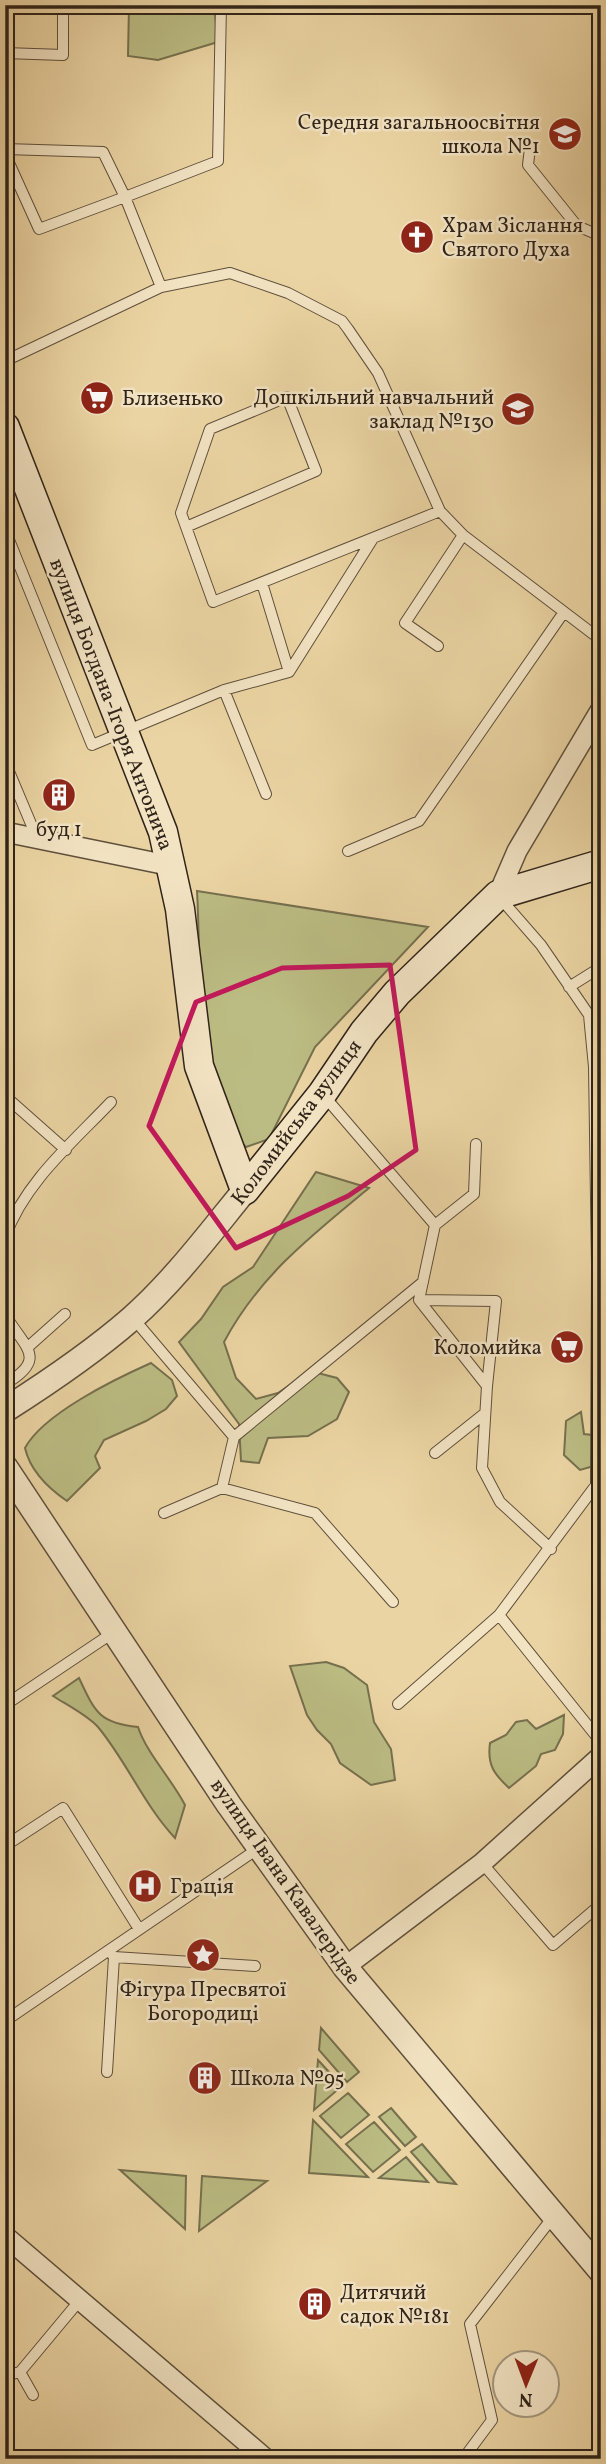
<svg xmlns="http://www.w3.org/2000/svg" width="606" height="2464" viewBox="0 0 606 2464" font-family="Vollkorn,serif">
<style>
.green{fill:#bbbc83;stroke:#76704e;stroke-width:2}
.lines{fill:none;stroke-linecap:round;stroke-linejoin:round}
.service-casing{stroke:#5f503c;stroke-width:12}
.minor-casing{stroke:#5f503c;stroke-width:22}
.tertiary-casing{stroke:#5f503c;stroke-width:27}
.secondary-casing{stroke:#302419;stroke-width:31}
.service{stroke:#f2e3c3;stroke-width:10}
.minor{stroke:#f2e3c3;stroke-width:19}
.tertiary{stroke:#f2e3c3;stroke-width:24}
.secondary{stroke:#f2e3c3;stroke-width:28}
.marked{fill:none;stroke:#c2185b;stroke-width:5;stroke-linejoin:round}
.labels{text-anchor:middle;stroke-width:5;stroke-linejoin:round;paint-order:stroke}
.poi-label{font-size:21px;fill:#302419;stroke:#f2e3c3;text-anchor:start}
.street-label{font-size:21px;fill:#302419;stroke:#f2e3c3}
</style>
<rect width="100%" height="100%" fill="#ebd4a3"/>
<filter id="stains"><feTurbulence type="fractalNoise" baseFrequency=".00286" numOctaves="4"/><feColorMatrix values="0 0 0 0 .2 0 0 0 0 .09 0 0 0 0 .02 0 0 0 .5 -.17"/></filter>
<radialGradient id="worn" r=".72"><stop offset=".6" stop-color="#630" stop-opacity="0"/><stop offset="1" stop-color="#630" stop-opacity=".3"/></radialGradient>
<!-- green -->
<path class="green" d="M129 5H214L218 42 158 60 128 56Z
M197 891 428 927 315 1047 269 1139 246 1147C195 1105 201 956 197 891Z
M316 1172 369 1188C312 1235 259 1276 224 1342L236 1378 256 1399 278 1393 310 1371 337 1378 349 1392 337 1419 308 1436 268 1438 259 1463 241 1461 239 1424 179 1342 201 1319 223 1287 253 1267Z
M151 1363 172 1380 177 1396 166 1409 146 1421 104 1440 95 1456 100 1468 67 1501C48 1488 30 1470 25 1448 43 1414 115 1379 151 1363Z
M581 1412 584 1434 601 1436V1464L580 1470 564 1455 566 1421Z
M326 1662 344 1668 367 1685 374 1722 391 1749 395 1780 371 1785 340 1763 331 1744 317 1730 307 1715 290 1666Z
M79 1678C95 1712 99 1723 138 1727 147 1754 171 1778 185 1805L175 1838C144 1805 127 1762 98 1727 87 1715 67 1705 53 1696Z
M564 1715 563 1734 555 1750 541 1754 536 1766 509 1788C494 1774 487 1765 490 1743L506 1735 516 1722 527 1720 536 1729Z
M321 2028 359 2072 347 2082 319 2050Z
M318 2060 342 2086 314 2110Z
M348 2093 369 2115 341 2138 320 2116Z
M391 2108 416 2137 405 2146 379 2117Z
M313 2120 368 2177 309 2173Z
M374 2122 400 2150 373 2172 346 2144Z
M422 2144 456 2184 438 2182 411 2152Z
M406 2157 428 2182 379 2178Z
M120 2170 186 2176 185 2229Z
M202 2176 267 2181 199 2231Z"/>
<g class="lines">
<!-- service casing -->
<g class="service-casing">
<path id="service" d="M5 53 63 55V5
M530 148 528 165 577 226 601 236
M5 149 103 152 125 197 39 229 5 154
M161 287 125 197 218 161 221 5
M5 361 161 287 230 273 288 293 342 321 348 329 378 373 440 511 463 535 601 640
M186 527 316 471 287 397 210 429 181 513 213 602 440 511
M5 530 92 745 224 690 289 672 372 540
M262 583 289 672
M438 646 405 623 463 535
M224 690 266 794
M5 762 37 838
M348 851 419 821 564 612
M500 898 541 945 589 1015 594 1067 597 1265 596 1485 499 1615 601 1742
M569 987 601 967
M5 1096 66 1150
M325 1097 435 1225 419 1300 487 1386 482 1468 500 1502 551 1549
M435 1225 474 1194 476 1144
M5 1237C25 1182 72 1143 111 1102
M419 1300 496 1301 487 1386
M5 1314C23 1347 50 1358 5 1384
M133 1318 234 1437 222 1488 315 1513 393 1602
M28 1347 65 1314
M234 1437 423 1282
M435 1453 484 1414
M164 1513 222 1488
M398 1704 499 1615
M5 1705 114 1632
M5 1846 63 1808 139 1929
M482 1863 553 1945 601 1904
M114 1957 255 1966
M5 2021 259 1848
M107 2072 114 1957 111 1953
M20 2372 33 2395
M5 2376 20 2372 80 2300
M463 2459 492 2420 470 2324 553 2217"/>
</g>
<!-- minor casing -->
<g class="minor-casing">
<path id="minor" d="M5 832 172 866
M498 895 517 851 601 709
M345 1967 482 1863 601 1756
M5 2236 266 2459"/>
</g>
<!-- tertiary casing -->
<g class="tertiary-casing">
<path id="tertiary" d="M5 1410C49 1382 92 1353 131 1319 174 1281 209 1234 245 1190
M5 1467 229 1805 345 1967 601 2271"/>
</g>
<!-- secondary casing -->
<g class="secondary-casing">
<path id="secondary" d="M5 427 163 832 180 909 199 1066 245 1190
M245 1190 322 1094 364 1032 397 993 498 895 601 864"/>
</g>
<!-- service -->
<use href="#service" class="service"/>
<!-- minor -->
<use href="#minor" class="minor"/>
<!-- tertiary -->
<use href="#tertiary" class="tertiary"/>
<!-- secondary -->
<use href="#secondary" class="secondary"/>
</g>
<!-- marked area -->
<path class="marked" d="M390 965 416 1150 348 1196 236 1248 149 1126 196 1002 282 968Z"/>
<!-- icons -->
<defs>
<g id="school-disc" transform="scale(1.75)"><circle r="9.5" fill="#8f2418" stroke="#f2e3c3"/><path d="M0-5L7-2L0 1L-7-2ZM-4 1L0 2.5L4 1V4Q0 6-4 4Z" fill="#fff"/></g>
<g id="church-disc" transform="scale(1.75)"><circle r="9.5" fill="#8f2418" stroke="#f2e3c3"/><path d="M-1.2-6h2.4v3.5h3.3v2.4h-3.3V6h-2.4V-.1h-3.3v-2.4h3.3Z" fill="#fff"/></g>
<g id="supermarket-disc" transform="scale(1.75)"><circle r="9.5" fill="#8f2418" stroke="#f2e3c3"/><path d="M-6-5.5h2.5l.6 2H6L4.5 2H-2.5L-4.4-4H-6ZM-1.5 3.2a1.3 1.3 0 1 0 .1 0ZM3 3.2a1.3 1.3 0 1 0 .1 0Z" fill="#fff"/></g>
<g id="building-disc" transform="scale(1.75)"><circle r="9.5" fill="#8f2418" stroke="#f2e3c3"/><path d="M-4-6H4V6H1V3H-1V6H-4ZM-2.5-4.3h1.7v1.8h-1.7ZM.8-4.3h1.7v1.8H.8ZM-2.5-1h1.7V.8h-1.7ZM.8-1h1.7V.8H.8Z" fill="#fff"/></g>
<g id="hospital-disc" transform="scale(1.75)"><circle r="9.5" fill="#8f2418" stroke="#f2e3c3"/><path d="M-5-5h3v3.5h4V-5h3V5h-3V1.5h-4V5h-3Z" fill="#fff"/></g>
<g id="sight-disc" transform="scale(1.75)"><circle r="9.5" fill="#8f2418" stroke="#f2e3c3"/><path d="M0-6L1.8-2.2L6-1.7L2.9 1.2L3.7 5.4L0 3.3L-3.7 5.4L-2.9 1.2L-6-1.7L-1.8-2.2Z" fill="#fff"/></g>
</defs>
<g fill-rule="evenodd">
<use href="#school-disc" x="565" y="134"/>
<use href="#church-disc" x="417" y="237"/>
<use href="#supermarket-disc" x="97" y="398"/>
<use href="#school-disc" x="518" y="409"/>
<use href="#building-disc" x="59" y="795"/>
<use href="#supermarket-disc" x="567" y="1347"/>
<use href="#hospital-disc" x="145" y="1886"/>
<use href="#sight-disc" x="203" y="1955"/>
<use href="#building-disc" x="205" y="2078"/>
<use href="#building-disc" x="315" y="2304"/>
</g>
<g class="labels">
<!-- poi labels -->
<g class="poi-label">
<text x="540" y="129" text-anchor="end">Середня загальноосвітня<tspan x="540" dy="24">школа №1</tspan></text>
<text x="442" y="232">Храм Зіслання<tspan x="442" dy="24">Святого Духа</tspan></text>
<text x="494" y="404" text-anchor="end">Дошкільний навчальний<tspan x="494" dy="24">заклад №130</tspan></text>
<text x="122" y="405">Близенько</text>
<text x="59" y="836" text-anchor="middle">буд 1</text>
<text x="542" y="1354" text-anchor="end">Коломийка</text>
<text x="170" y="1893">Грація</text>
<text x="203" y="1996" text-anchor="middle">Фігура Пресвятої<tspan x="203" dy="24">Богородиці</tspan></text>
<text x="230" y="2085">Школа №95</text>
<text x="340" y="2299">Дитячий<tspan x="340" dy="24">садок №181</tspan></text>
</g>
<!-- street labels -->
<g class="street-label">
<text transform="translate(112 704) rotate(69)" y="7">вулиця Богдана-Ігоря Антонича</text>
<text transform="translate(296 1122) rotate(-53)" y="7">Коломийська вулиця</text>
<text transform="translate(286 1881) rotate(55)" y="7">вулиця Івана Кавалерідзе</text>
</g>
</g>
<!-- margin -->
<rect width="606" height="2464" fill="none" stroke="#ebd4a3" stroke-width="28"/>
<rect x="7" y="7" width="592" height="2450" fill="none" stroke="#302419" stroke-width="3.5"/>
<rect x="14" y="14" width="578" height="2436" fill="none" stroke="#302419" stroke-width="2"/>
<!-- north arrow -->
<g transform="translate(526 2384) rotate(181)"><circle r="33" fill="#f2e3c3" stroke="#a4977f" stroke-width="2"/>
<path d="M0-5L12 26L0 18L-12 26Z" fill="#8f2418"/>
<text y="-10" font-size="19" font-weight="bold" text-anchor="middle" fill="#302419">N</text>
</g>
<rect width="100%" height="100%" filter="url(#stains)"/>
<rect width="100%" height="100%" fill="url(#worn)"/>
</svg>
